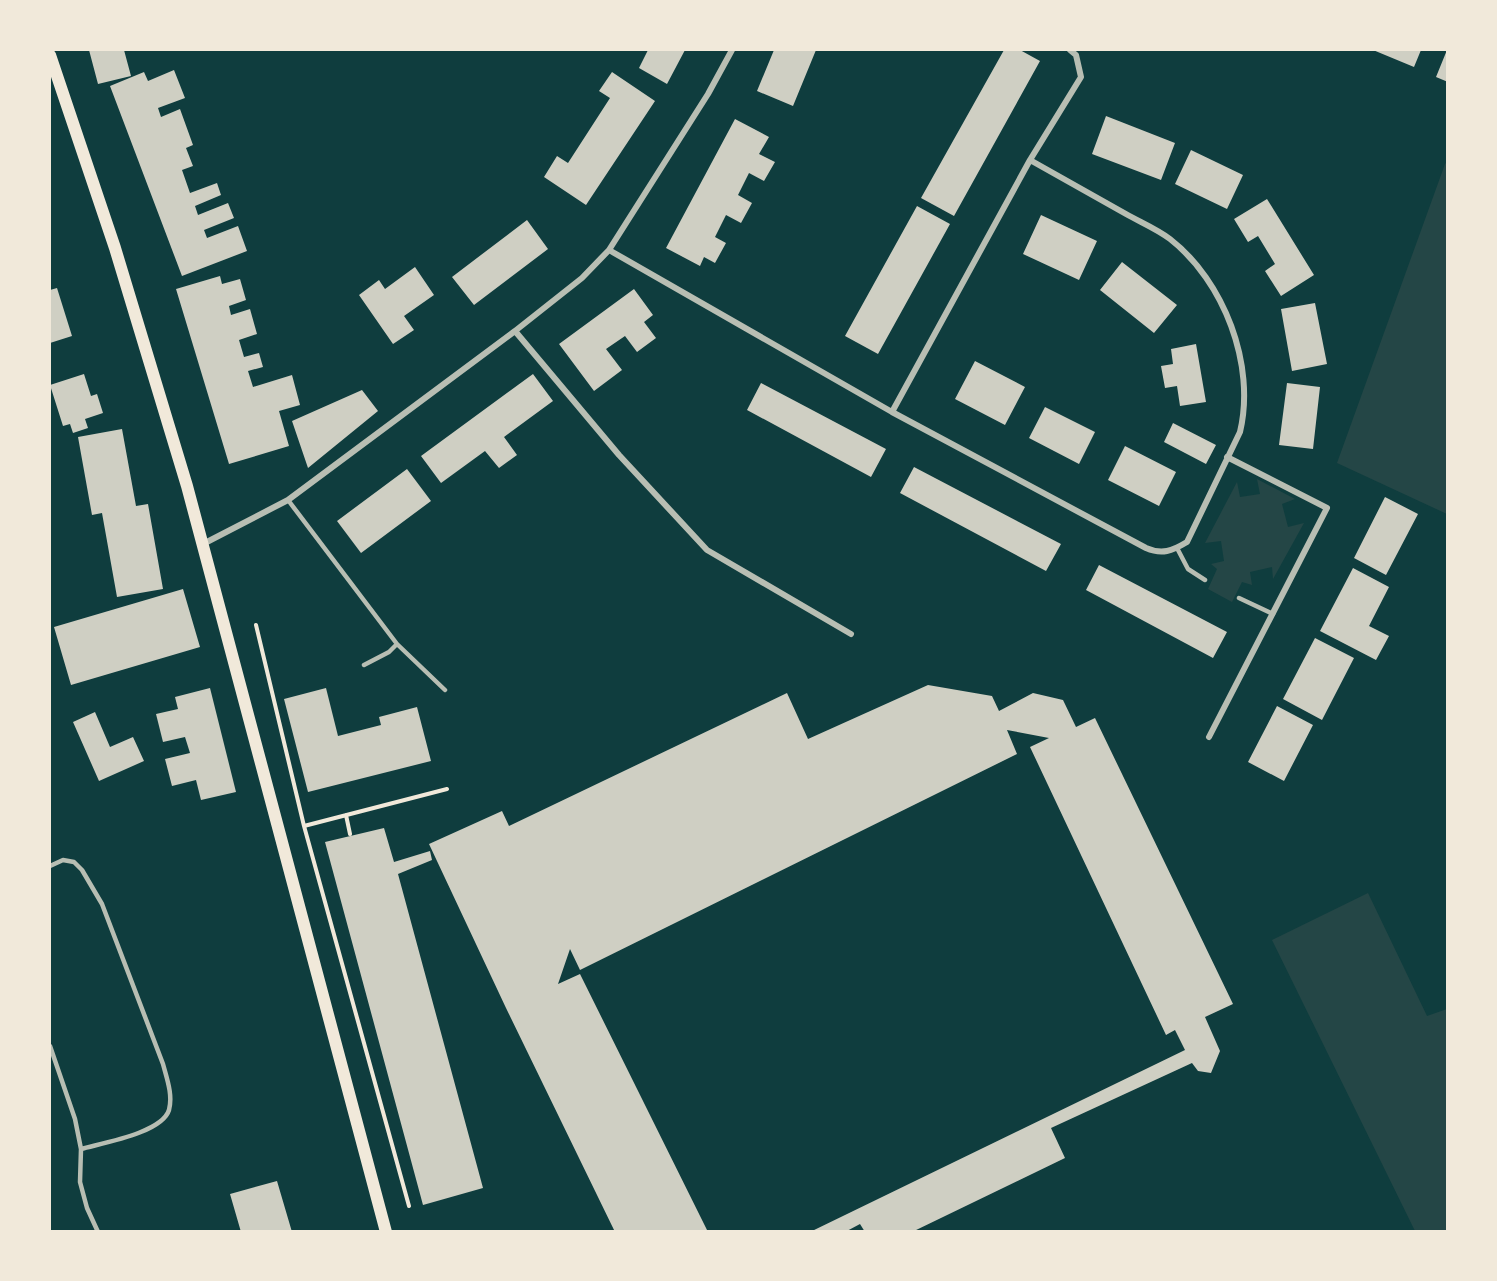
<svg xmlns="http://www.w3.org/2000/svg" width="1497" height="1281" viewBox="0 0 1497 1281" font-family="'Archivo Narrow',sans-serif">
<style>
.green{fill:#244646}
.building{fill:#cfcfc3}
.lines{fill:none;stroke-linecap:round;stroke-linejoin:round}
.path{stroke:#f1e9da;stroke-width:4}
.service{stroke:#b8beb3;stroke-width:4.5}
.minor{stroke:#b8beb3;stroke-width:6}
.secondary{stroke:#f1e9da;stroke-width:12}
</style>
<rect width="100%" height="100%" fill="#0f3d3e"/>
<!-- green -->
<path class="green" d="M1447 162V514L1337 463 1445 164Z
M1257 479 1295 499 1282 504 1288 527 1304 523 1273 579 1272 567 1250 572 1252 585 1242 582 1232 602 1208 589 1217 569 1211 564 1224 561 1221 541 1205 543 1237 482 1240 497 1260 494Z
M1368 893 1427 1016 1447 1009V1231H1415L1272 940Z"/>
<!-- building -->
<path class="building" d="M89 50H124L131 76 98 84Z
M648 50H685L667 84 639 68Z
M774 50H816L793 106 757 91Z
M1004 50H1020L1040 61 954 216 921 198Z
M1373 50H1421L1414 67Z
M1447 50H1448V82L1436 77Z
M174 70 185 98 158 108 161 117 180 109 193 145 186 148 193 166 182 170 190 193 217 183 221 195 195 206 198 215 228 203 234 218 204 230 207 238 238 226 247 251 182 276 110 86 144 72 148 81Z
M612 72 655 101 586 205 544 177 557 156 568 163 610 98 599 91Z
M1106 116 1175 143 1161 180 1092 154Z
M735 119 769 137 759 154 775 162 764 181 749 173 738 195 752 203 741 223 726 215 715 237 726 243 715 263 704 257 700 266 666 248Z
M1191 150 1243 175 1227 209 1175 184Z
M1267 199 1314 275 1281 296 1265 271 1275 264 1258 236 1248 242 1234 219Z
M917 206 950 224 878 354 845 336Z
M1041 215 1097 241 1079 280 1023 254Z
M527 220 548 249 474 305 452 277Z
M1122 262 1177 305 1154 333 1100 290Z
M415 267 434 295 404 316 414 330 393 344 359 295 379 280 385 289Z
M220 276 222 284 240 279 246 300 229 306 231 315 250 309 257 334 239 340 244 357 259 353 263 367 248 371 253 387 292 375 300 405 279 411 289 446 229 464 176 289Z
M57 288 72 336 50 343V290Z
M634 289 653 315 644 322 656 338 637 352 625 336 606 349 622 370 594 391 559 344Z
M1315 303 1327 364 1292 371 1281 309Z
M1196 344 1206 402 1180 406 1177 386 1165 388 1161 366 1173 364 1171 349Z
M975 361 1025 387 1005 425 955 399Z
M84 374 91 396 97 394 103 413 85 419 88 428 73 433 70 424 63 426 50 385Z
M533 374 553 401 504 437 517 455 499 468 485 451 441 483 421 456Z
M761 383 886 449 871 477 747 410Z
M1287 383 1320 387 1313 449 1279 445Z
M362 390 378 411 308 468 292 421Z
M1045 407 1095 432 1079 464 1029 438Z
M1173 423 1216 445 1206 464 1164 442Z
M122 429 136 506 148 504 163 589 117 597 102 513 92 515 78 437Z
M1125 446 1176 472 1159 506 1108 480Z
M914 467 1061 544 1046 571 900 493Z
M407 469 431 501 361 553 337 521Z
M1385 497 1418 514 1386 575 1354 558Z
M1099 565 1227 632 1213 658 1086 590Z
M1353 568 1389 587 1369 626 1389 636 1376 660 1320 631Z
M183 589 200 647 71 685 54 627Z
M1315 638 1354 658 1322 720 1283 699Z
M928 685 992 696 999 711 1033 693 1063 700 1076 727 1095 718 1233 1004 1205 1017 1220 1051 1211 1073 1198 1071 1192 1063 1051 1128 1065 1158 912 1232H865L860 1224 845 1232H810L1185 1050 1175 1030 1166 1035 1030 747 1049 738 1007 730 1017 754 580 970 570 949 558 984 580 974 708 1232H615L506 1008 429 844 502 811 509 826 787 693 808 739Z
M210 688 236 792 201 800 196 780 172 786 165 759 190 753 185 737 163 742 156 714 178 709 175 697Z
M326 688 338 736 381 725 379 717 417 707 431 761 308 792 284 699Z
M1277 706 1313 725 1284 781 1248 762Z
M95 712 110 747 133 737 144 761 99 781 73 722Z
M384 828 394 862 430 851 432 860 398 874 483 1188 423 1205 325 842Z
M277 1181 292 1232H241L230 1194Z"/>
<g class="lines">
<!-- path -->
<path class="path" d="M256 625 304 826 409 1206
M346 815 350 834
M304 826 447 789"/>
<!-- service -->
<path class="service" d="M288 500 397 644 445 690
M1177 548 1188 569 1205 580
M1239 598 1273 614
M364 665 389 652 397 644
M50 866 63 860 74 862 82 870 102 904 163 1064C167 1079 173 1095 169 1110 162 1133 102 1143 81 1149
M50 1046 75 1119 81 1149 80 1182 87 1208 98 1232"/>
<!-- minor -->
<path class="minor" d="M609 250 892 412 1146 548C1162 555 1172 551 1187 542L1240 432C1256 365 1224 281 1170 239 1157 229 1140 222 1126 214 1094 196 1062 178 1030 160
M515 331 619 455 707 550 851 634
M892 412 1030 160 1081 77 1076 55 1070 50
M203 544 288 500 515 331 582 278 609 250 708 94 732 50
M1209 737 1327 508 1227 457"/>
<!-- secondary -->
<path class="secondary" d="M50 55 115 248 187 486 386 1232"/>
</g>
<!-- border -->
<rect width="1497" height="1281" fill="none" stroke="#f1e9da" stroke-width="102"/>
</svg>
